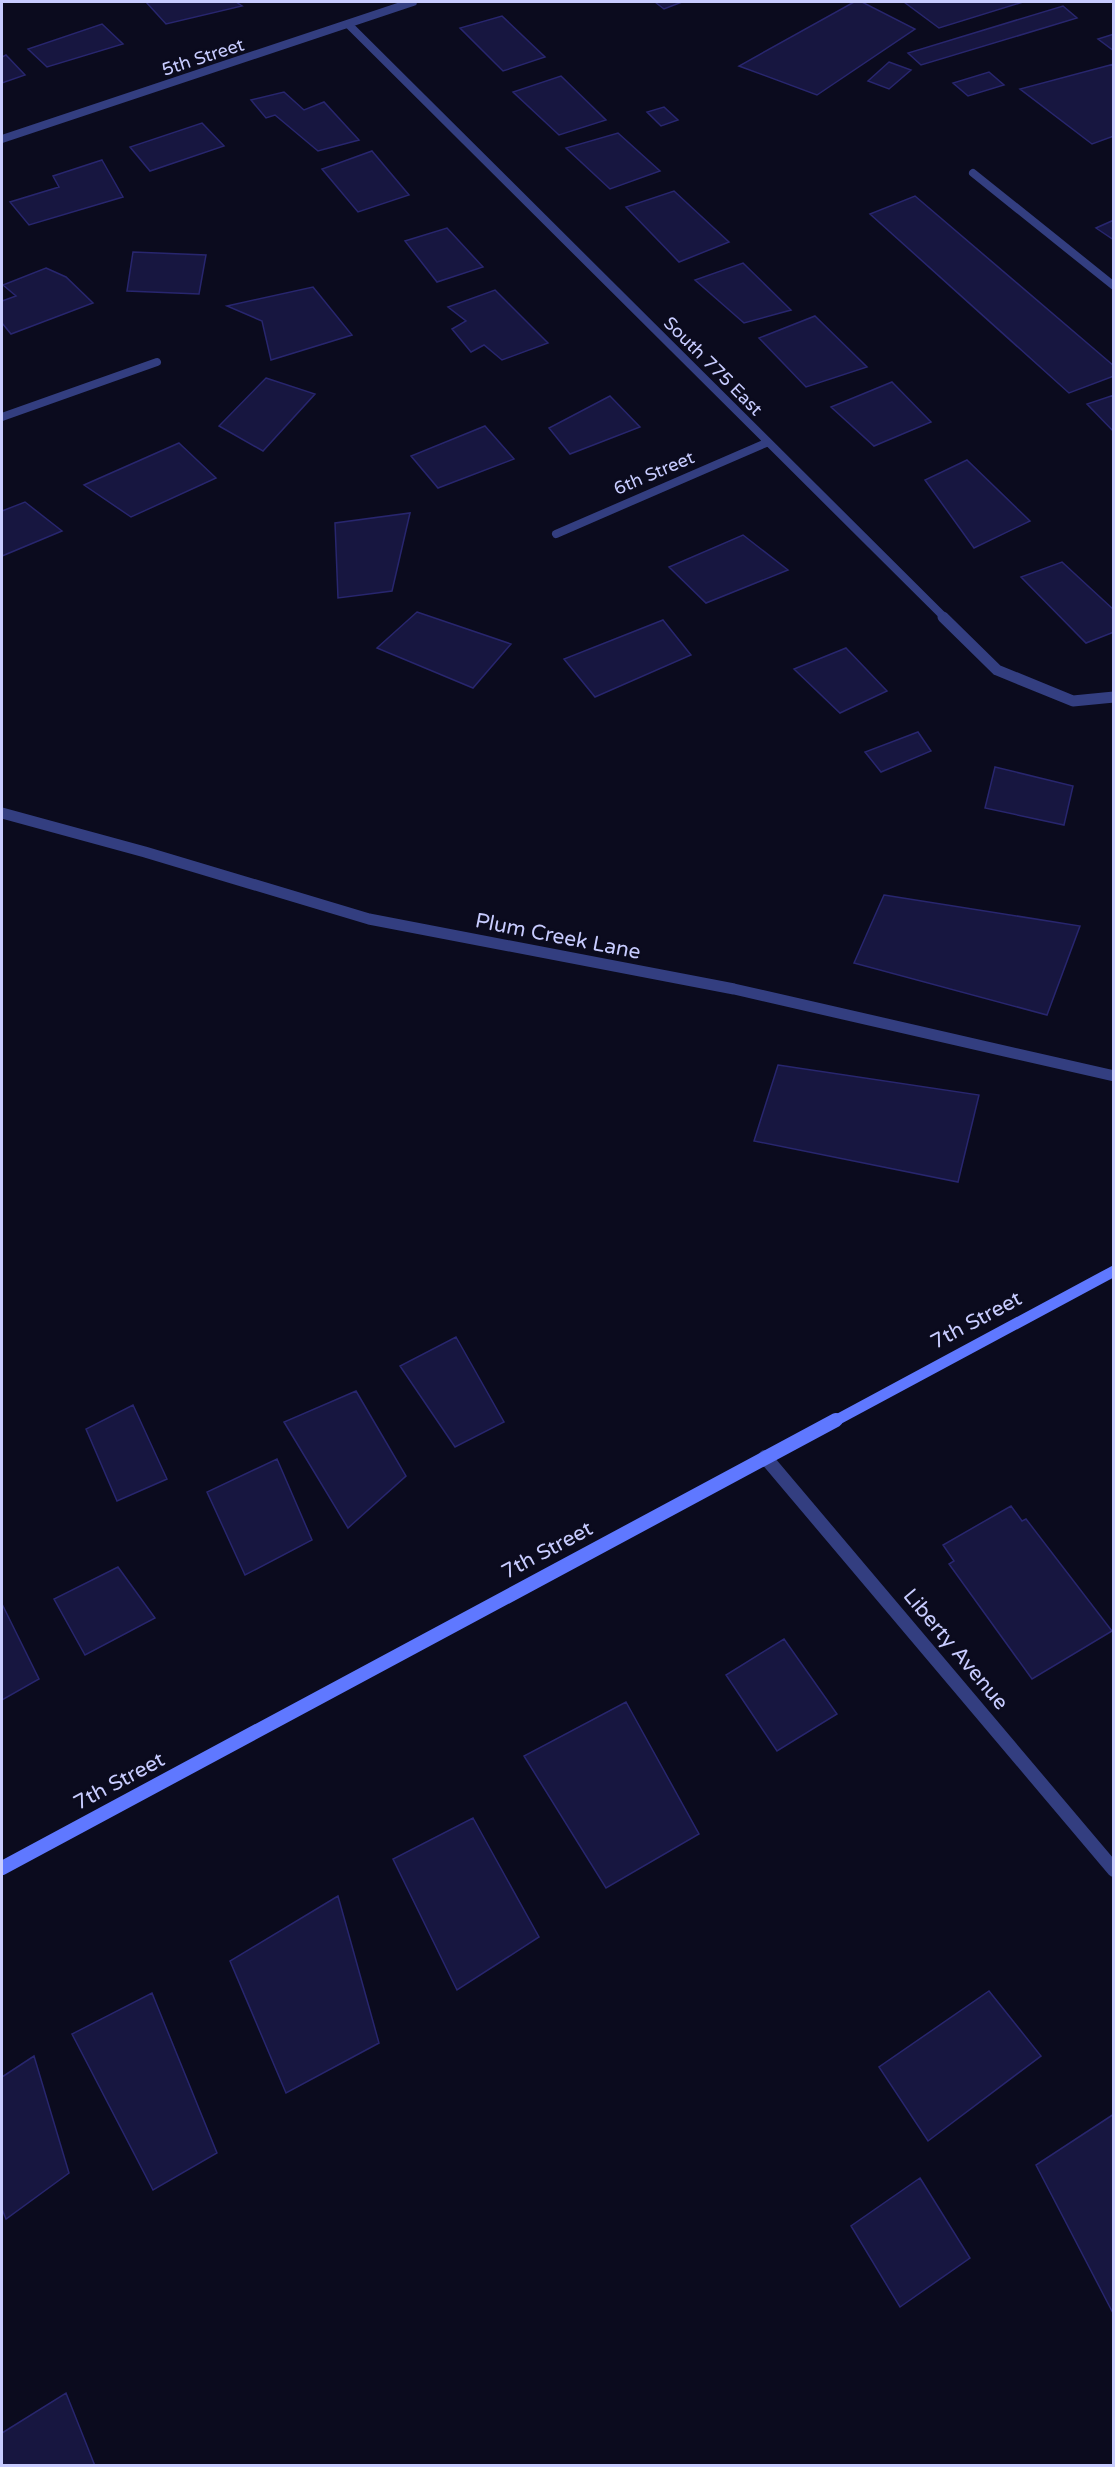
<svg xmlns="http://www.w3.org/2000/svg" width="1115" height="2467" viewBox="0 0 1115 2467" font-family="'Varela Round',sans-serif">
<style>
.building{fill:#171640;stroke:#28266e;stroke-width:1.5}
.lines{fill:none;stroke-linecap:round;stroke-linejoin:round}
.lane{stroke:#333e80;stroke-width:8}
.street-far2{stroke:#333e80;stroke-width:8}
.street-far1{stroke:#333e80;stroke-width:11}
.street{stroke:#333e80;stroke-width:14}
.secondary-far1{stroke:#5f78ff;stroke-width:11}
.secondary{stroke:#5f78ff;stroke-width:14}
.labels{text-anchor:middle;stroke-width:5;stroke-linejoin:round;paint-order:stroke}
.far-street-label{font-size:18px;fill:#c8ccff;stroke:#0b0b1e}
.street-label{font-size:21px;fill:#c8ccff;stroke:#0b0b1e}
</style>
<rect width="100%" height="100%" fill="#0b0b1e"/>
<!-- building -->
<path class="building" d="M146 2H236L242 6 166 24Z
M655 2H682L664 9Z
M854 2H862L915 29 817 95 739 66Z
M904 2H1023L939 28Z
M1063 6 1077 18 921 65 908 53Z
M502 16 545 57 503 71 460 28Z
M102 24 123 44 47 67 28 49Z
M1114 34V51L1098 39Z
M6 55 25 75 2 83V57Z
M889 62 911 70 889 89 868 81Z
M1114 64V136L1092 144 1020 89Z
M989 72 1004 85 968 96 953 83Z
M561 76 606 120 559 135 513 92Z
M284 92 304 110 324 102 359 140 318 151 275 115 266 118 251 100Z
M664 107 678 120 661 126 647 112Z
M202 123 224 146 150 171 130 147Z
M618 133 660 171 610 189 566 148Z
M372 151 409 195 358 212 322 169Z
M102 160 123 197 29 225 10 202 59 187 53 176Z
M674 191 729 242 679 262 626 207Z
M915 196 1114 366V376L1069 393 870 214Z
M1114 220V240L1096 228Z
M447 228 483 267 437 282 405 241Z
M133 252 206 255 199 294 127 291Z
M743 263 791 310 744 323 695 280Z
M46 268 66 277 93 303 11 334 2 323V301L16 296 3 285Z
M313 287 352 335 271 360 262 321 227 306Z
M495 290 548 343 502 360 484 345 471 352 452 329 466 321 448 307Z
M815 316 867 367 806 387 759 338Z
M266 378 315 394 263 451 219 426Z
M892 382 931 422 874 446 831 407Z
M1114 395V432L1087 404Z
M610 396 640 427 570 454 549 428Z
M485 426 514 459 438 488 411 456Z
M179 443 216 478 131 517 84 485Z
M967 460 1030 521 974 548 925 480Z
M25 502 62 531 2 556V511Z
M410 513 392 591 338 598 335 523Z
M743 535 788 570 706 603 669 567Z
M1062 562 1114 610V632L1086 643 1021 577Z
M417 612 511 644 473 688 377 648Z
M663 620 691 655 595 697 564 659Z
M846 648 887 691 840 713 794 669Z
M918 732 931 751 881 772 865 752Z
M995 767 1073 786 1064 825 985 808Z
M884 895 1080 926 1047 1015 854 963Z
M778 1065 979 1095 958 1182 754 1141Z
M456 1337 504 1422 455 1447 400 1366Z
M356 1391 406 1476 348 1528 284 1422Z
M133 1405 167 1479 117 1501 86 1429Z
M277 1459 312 1540 245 1575 207 1492Z
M1011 1506 1022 1521 1026 1519 1112 1631 1032 1679 949 1564 954 1561 943 1545Z
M118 1567 155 1618 85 1655 54 1599Z
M2 1604 39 1679 2 1700Z
M784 1639 837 1714 777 1751 726 1675Z
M626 1702 699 1834 606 1888 524 1756Z
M473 1818 539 1937 457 1990 393 1859Z
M338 1896 379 2043 286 2093 230 1961Z
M989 1991 1041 2056 928 2141 879 2067Z
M152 1993 217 2153 153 2190 72 2034Z
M34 2056 69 2173 6 2219 2 2209V2077Z
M1114 2114V2315L1036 2165Z
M920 2178 970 2258 900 2307 851 2226Z
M66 2393 95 2466H2V2433Z"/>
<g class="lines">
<!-- lane -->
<path class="lane" d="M973 173 1114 286"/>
<!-- street-far2 -->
<path class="street-far2" d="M349 25 945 618
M2 139 413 2
M2 417 157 362
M556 534 766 443"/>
<!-- street-far1 -->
<path class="street-far1" d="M943 617 997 670 1073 701 1114 697
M2 813 145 852 369 919 734 989 1114 1076"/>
<!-- street -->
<path class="street" d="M765 1457 1114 1870"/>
<!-- secondary-far1 -->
<path class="secondary-far1" d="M833 1422 1114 1271"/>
<!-- secondary -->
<path class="secondary" d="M2 1868 836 1420"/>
</g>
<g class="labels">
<!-- far-street labels -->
<g class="far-street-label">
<text transform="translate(203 57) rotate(-18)" y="6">5th Street</text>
<text transform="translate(713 366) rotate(45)" y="6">South 775 East</text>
<text transform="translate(654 473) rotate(-23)" y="6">6th Street</text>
</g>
<!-- street labels -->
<g class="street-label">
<text transform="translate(558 936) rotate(11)" y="7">Plum Creek Lane</text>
<text transform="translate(976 1320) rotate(-28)" y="7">7th Street</text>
<text transform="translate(547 1550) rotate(-28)" y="7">7th Street</text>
<text transform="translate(956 1649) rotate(50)" y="7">Liberty Avenue</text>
<text transform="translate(119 1781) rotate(-28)" y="7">7th Street</text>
</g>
</g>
<!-- border -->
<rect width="1115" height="2467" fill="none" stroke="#c8ccff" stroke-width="6"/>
</svg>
